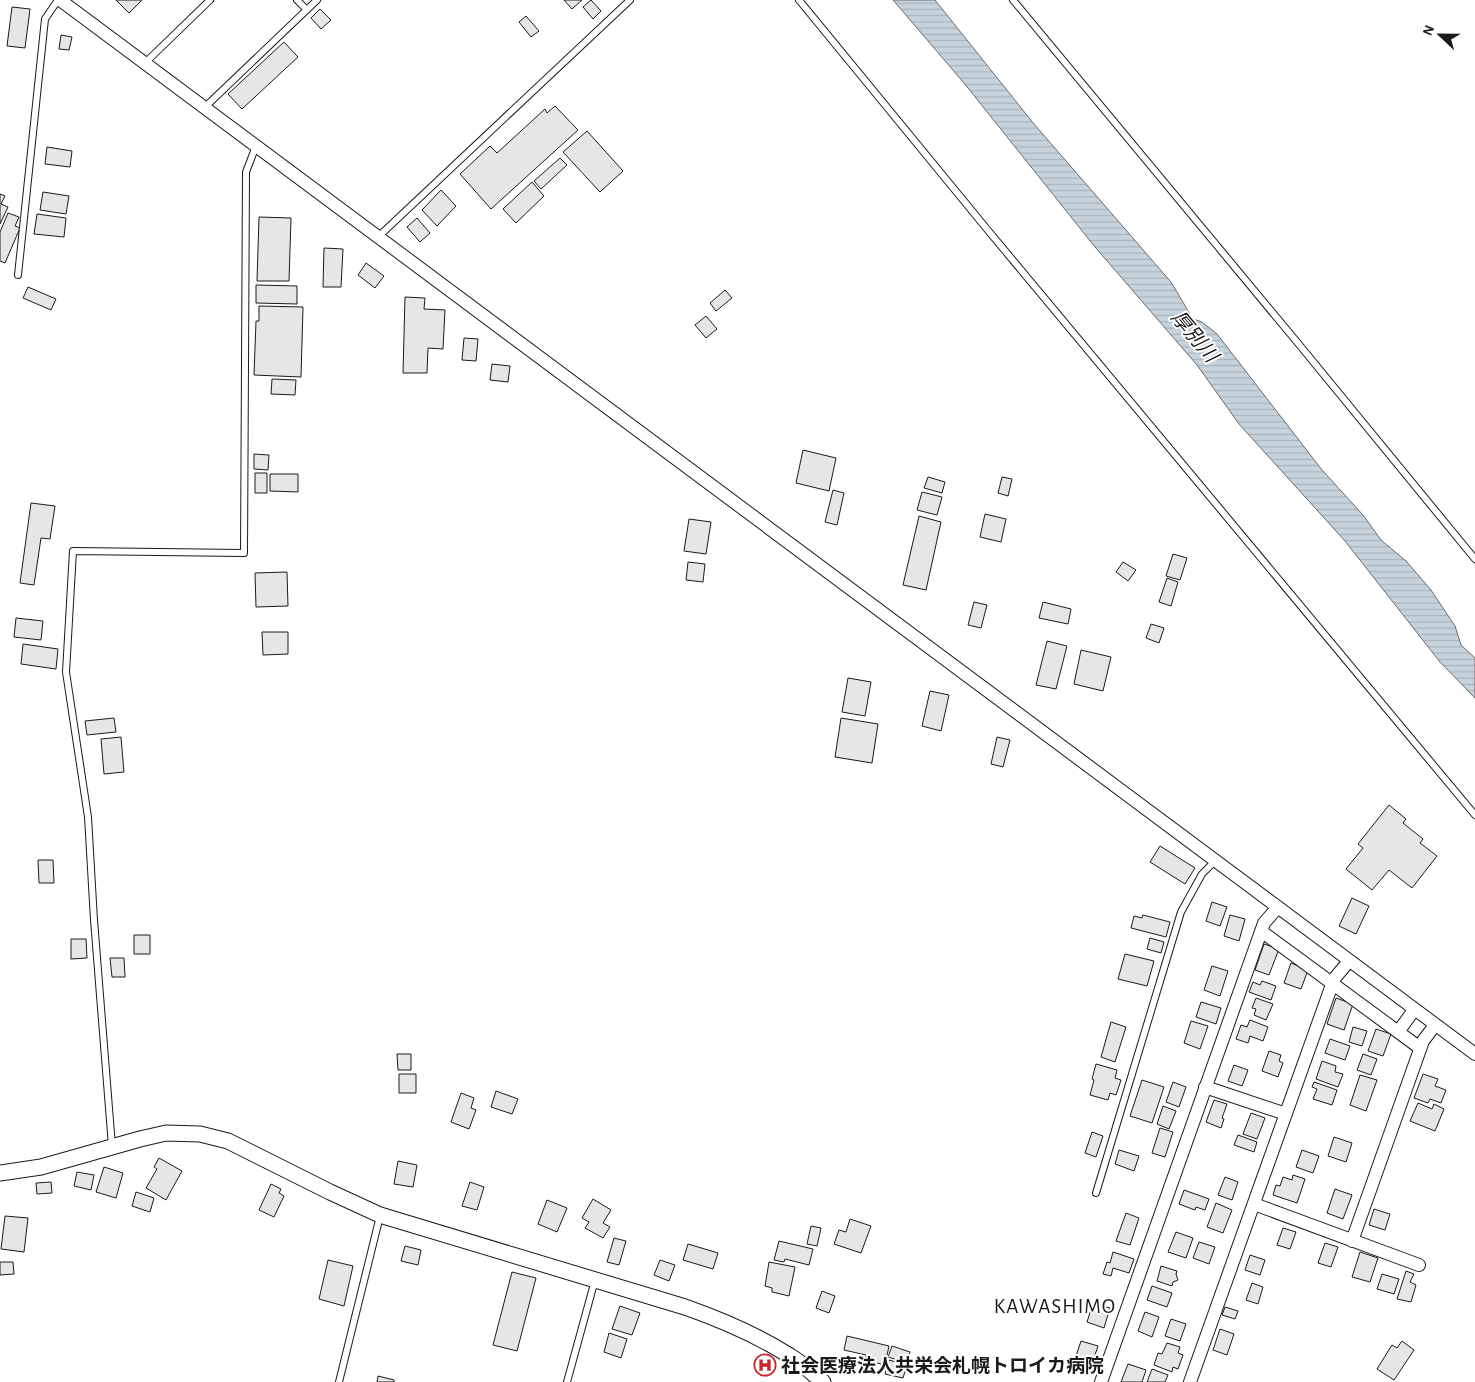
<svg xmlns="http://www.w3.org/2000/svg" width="1475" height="1382" viewBox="0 0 1475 1382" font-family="'Alegreya Sans','Noto Sans JP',sans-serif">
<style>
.water{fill:url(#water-rules);stroke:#6a6a6a}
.building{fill:#e6e6e6;stroke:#1a1a1a}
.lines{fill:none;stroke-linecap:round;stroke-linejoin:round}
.service-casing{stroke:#1a1a1a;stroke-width:8}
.minor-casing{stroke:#1a1a1a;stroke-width:14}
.tertiary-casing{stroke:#1a1a1a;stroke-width:17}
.service{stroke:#fff;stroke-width:6}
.minor{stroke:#fff;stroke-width:12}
.tertiary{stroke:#fff;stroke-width:15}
.labels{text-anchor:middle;stroke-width:4;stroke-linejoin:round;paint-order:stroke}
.poi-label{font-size:19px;font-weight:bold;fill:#1a1a1a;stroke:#fff;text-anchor:start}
.water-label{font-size:20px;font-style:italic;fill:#1a1a1a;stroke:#fff}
.quarter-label{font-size:21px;letter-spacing:1px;fill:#1a1a1a;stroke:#fff}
</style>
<defs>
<pattern id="water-rules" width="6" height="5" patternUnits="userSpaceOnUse" patternTransform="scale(1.25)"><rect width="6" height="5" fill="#c6d2dc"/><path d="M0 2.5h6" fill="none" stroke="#aab4bc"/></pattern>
</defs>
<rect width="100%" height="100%" fill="#fff"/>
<!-- water -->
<path class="water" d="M893 0H935L1034 124 1171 282 1193 319 1202 322 1217 334 1322 470 1363 515 1381 540 1406 561 1431 590 1455 626 1461 645 1475 658V698L1440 662 1345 541 1239 424 1197 365 1095 247 964 83Z"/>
<!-- building -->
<path class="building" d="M116 0H142L129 13Z
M564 0H582L572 9Z
M591 0 601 11 593 19 583 7Z
M12 7 30 9 25 48 7 46Z
M320 9 331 20 321 29 311 18Z
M526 16 539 31 531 37 519 22Z
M61 35 72 37 69 50 59 49Z
M284 42 298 57 242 109 228 94Z
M555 106 578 130 491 209 460 174 490 146 497 153 545 109 547 113Z
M587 131 623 171 600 192 563 152Z
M47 147 72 151 70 167 45 164Z
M560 158 567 165 541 189 534 181Z
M532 182 544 196 516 223 503 209Z
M441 190 456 206 437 226 422 210Z
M43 192 69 196 66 214 40 210Z
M0 194 5 196 1 204 8 207 0 224Z
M8 213 19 217 15 226 20 228 5 263 0 261V232Z
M37 214 66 218 64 237 34 234Z
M259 217 291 218 289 281H257Z
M417 218 430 233 420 242 407 227Z
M324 248 343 249 341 287H323Z
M366 263 384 276 375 288 358 275Z
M256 285 297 286V304L256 303Z
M28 287 56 299 51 310 23 298Z
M725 290 732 298 716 311 710 303Z
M405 297 425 298 424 309 445 310 443 349 428 348 427 373H403Z
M259 306 303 307 301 377 254 375 256 321H259Z
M706 316 717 329 706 338 695 325Z
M464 338 478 339 476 361 462 360Z
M492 364 510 366 508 382 490 380Z
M272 379 296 380 295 395 271 394Z
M803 450 836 458 829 491 796 483Z
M254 454 269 455 268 470 254 469Z
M255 473H267V493H255Z
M270 474H298V492L270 491Z
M928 477 945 482 942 493 924 488Z
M1002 477 1012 479 1008 496 998 493Z
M833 490 844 493 837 525 825 522Z
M922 492 942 497 937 515 917 510Z
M31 503 55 506 50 539 41 538 34 585 20 583Z
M985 514 1006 519 1001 542 980 537Z
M919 516 941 522 926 590 903 585Z
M689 519 711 522 706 554 684 551Z
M1173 554 1187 558 1180 580 1166 576Z
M688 562 705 564 703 582 686 580Z
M1123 562 1136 570 1128 581 1116 572Z
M287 572 288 606 256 607 255 573Z
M1167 578 1178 582 1171 606 1159 602Z
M974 602 987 605 981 628 968 625Z
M1043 602 1071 609 1068 624 1039 618Z
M16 618 43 621 41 640 14 637Z
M1151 624 1164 628 1159 643 1146 638Z
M262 632H288V654L263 655Z
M1047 641 1067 646 1056 689 1036 685Z
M23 644 58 649 56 669 21 664Z
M1081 650 1111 657 1103 691 1074 684Z
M848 678 871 682 865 716 842 712Z
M930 691 949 695 941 731 922 726Z
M114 718 116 732 87 735 85 721Z
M841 718 878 724 872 763 835 757Z
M121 737 124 772 104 774 101 739Z
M997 737 1010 740 1003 767 991 764Z
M1389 805 1406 819 1403 823 1423 839 1420 843 1437 856 1412 888 1389 870 1372 890 1346 869 1363 848 1358 844Z
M1160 846 1195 868 1185 884 1150 862Z
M38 860H53L54 883H39Z
M1352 898 1369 906 1356 934 1339 926Z
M1212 902 1227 907 1220 926 1206 921Z
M1143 915 1170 922 1166 937 1131 928 1134 916 1142 918Z
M1230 915 1245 919 1239 941 1224 936Z
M134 935H150V954H134Z
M1150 938 1164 942 1161 953 1147 949Z
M71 939H86L87 958 71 959Z
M1264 944 1279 949 1269 975 1255 970Z
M1125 954 1154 961 1147 986 1118 979Z
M110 958H124L125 977H112Z
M1291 963 1308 970 1301 989 1284 983Z
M1212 966 1228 971 1220 996 1204 990Z
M1262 981 1276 986 1271 1000 1249 992 1253 982 1260 985Z
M1256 998 1273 1004 1266 1020 1254 1015 1256 1009 1252 1008Z
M1336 998 1353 1004 1344 1030 1327 1024Z
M1201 1002 1221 1008 1216 1024 1196 1017Z
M1250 1020 1268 1027 1263 1041 1250 1036 1248 1043 1236 1039 1241 1025 1247 1027Z
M1191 1021 1208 1026 1200 1049 1184 1043Z
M1111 1022 1126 1027 1115 1062 1101 1057Z
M1353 1027 1367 1031 1362 1046 1349 1042Z
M1376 1029 1391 1034 1383 1056 1368 1051Z
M1330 1039 1350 1046 1345 1060 1325 1053Z
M1269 1051 1281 1055 1279 1061 1283 1063 1278 1077 1262 1071Z
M397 1054H411V1070H398Z
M1363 1054 1377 1059 1371 1075 1357 1070Z
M1322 1061 1336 1066 1335 1072 1343 1074 1338 1087 1316 1079Z
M1096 1064 1117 1070 1115 1078 1121 1080 1116 1095 1110 1093 1108 1100 1090 1095 1094 1080 1092 1079Z
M1234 1065 1248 1070 1242 1086 1228 1081Z
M399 1074H416V1093H399Z
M1423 1074 1438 1079 1435 1086 1446 1090 1441 1103 1430 1099 1428 1103 1414 1098Z
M1360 1075 1377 1080 1366 1111 1350 1105Z
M1142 1080 1164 1087 1152 1123 1130 1116Z
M1173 1082 1186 1087 1179 1107 1166 1102Z
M1314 1082 1337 1090 1332 1105 1313 1099 1317 1089 1312 1087Z
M496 1091 518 1099 512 1114 491 1107Z
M461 1093 474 1098 471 1108 476 1110 469 1129 451 1122Z
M1214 1100 1227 1104 1222 1118 1224 1119 1221 1128 1206 1122Z
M1418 1103 1432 1109 1434 1104 1444 1109 1435 1131 1410 1121Z
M1163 1106 1176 1111 1169 1129 1157 1124Z
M1251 1113 1265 1118 1257 1139 1243 1134Z
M1160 1128 1173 1132 1165 1157 1152 1153Z
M1092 1132 1103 1136 1096 1157 1085 1153Z
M1238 1135 1257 1142 1254 1152 1234 1145Z
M1334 1137 1352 1143 1346 1162 1328 1156Z
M1119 1150 1139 1156 1134 1171 1115 1164Z
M1302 1150 1319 1156 1313 1173 1296 1167Z
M159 1158 182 1171 166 1200 146 1188 157 1169 154 1167Z
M398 1161 417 1165 413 1187 394 1184Z
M104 1167 123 1173 116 1198 96 1192Z
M77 1172 94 1175 91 1190 74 1186Z
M1293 1175 1305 1179 1297 1203 1273 1195 1276 1185 1280 1186 1283 1177 1292 1180Z
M1225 1177 1238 1182 1232 1200 1218 1195Z
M51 1182 52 1193 37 1194 36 1183Z
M470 1182 484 1187 477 1210 462 1206Z
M271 1184 281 1189 279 1193 284 1196 274 1217 259 1210Z
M1335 1189 1352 1195 1343 1219 1327 1213Z
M1184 1190 1209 1199 1205 1210 1196 1207 1195 1210 1179 1204Z
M136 1192 154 1198 150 1212 132 1206Z
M593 1199 611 1210 603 1223 610 1227 603 1238 585 1228 589 1222 582 1218Z
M547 1200 567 1208 557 1232 538 1224Z
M1216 1203 1232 1210 1223 1233 1207 1227Z
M1374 1209 1390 1214 1385 1230 1369 1225Z
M1126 1213 1139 1218 1130 1245 1116 1241Z
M5 1216 28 1218 24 1252 1 1249Z
M850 1219 871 1226 861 1253 834 1244 839 1230 846 1232Z
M811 1226 821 1228 817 1246 807 1244Z
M1283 1228 1296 1232 1290 1249 1277 1245Z
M1176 1232 1193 1238 1186 1258 1168 1252Z
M614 1238 626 1241 619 1265 607 1262Z
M779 1241 813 1249 809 1265 785 1259 784 1262 774 1260Z
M1199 1242 1215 1247 1209 1264 1193 1258Z
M1325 1243 1338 1247 1331 1267 1318 1263Z
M688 1244 718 1253 713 1269 683 1260Z
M405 1246 421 1250 418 1265 401 1261Z
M1113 1252 1134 1259 1129 1273 1113 1268 1111 1276 1103 1274 1107 1262 1110 1263Z
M1360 1252 1378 1258 1370 1282 1352 1277Z
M1250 1255 1265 1260 1260 1275 1245 1270Z
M328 1260 353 1266 344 1306 319 1299Z
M660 1260 675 1265 669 1281 654 1275Z
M0 1262H13L14 1274 0 1275Z
M769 1262 795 1267 789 1296 772 1292V1288L765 1286Z
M1161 1266 1177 1271 1176 1274 1178 1280 1173 1282 1172 1286 1157 1281Z
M1406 1271 1414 1274 1410 1282 1416 1285 1411 1302 1397 1299Z
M512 1272 536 1278 517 1351 493 1345Z
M1382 1274 1399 1279 1394 1294 1377 1289Z
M1252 1283 1263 1287 1258 1304 1246 1300Z
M1152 1286 1172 1293 1167 1307 1147 1300Z
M822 1291 835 1296 829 1313 816 1308Z
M1093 1303 1110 1308 1104 1328 1087 1322Z
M620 1306 640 1313 632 1335 612 1329Z
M1225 1307 1238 1311 1235 1319 1222 1315Z
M1145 1312 1159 1317 1152 1337 1138 1331Z
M1171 1319 1186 1324 1180 1341 1165 1336Z
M1220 1329 1234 1334 1227 1355 1213 1350Z
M609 1333 627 1339 621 1358 604 1352Z
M847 1336 889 1346 885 1365 865 1360 866 1355 844 1350Z
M1081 1341 1098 1346 1092 1364 1075 1359Z
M1402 1341 1414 1350 1394 1380 1377 1369 1392 1345 1397 1348Z
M1167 1343 1180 1347 1178 1353 1183 1355 1178 1369 1173 1367 1172 1372 1154 1365 1158 1353 1162 1354Z
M892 1346 910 1352 907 1363 888 1357Z
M889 1360 907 1365 903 1378 885 1374Z
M1128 1364 1146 1370 1142 1382H1121Z
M1152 1369 1168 1375 1165 1382H1147Z
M378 1376 394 1380V1382H377Z"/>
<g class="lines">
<!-- service casing -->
<g class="service-casing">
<path id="service" d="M297 0 307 10
M799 0 991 234 1475 815
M1013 0 1297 342 1475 559
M145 63 210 0
M204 108 317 0
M378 237 630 0
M18 275 45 19 58 0
M112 1146 94 920 88 817 66 672 73 551 244 553 246 172 256 146
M1096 1193 1181 912 1202 874 1215 861
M339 1382 380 1216
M567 1382 595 1280"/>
</g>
<!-- minor casing -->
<g class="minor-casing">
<path id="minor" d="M60 0 1475 1054
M1261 931 1420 1048
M1398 1032 1414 1010
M1205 1087 1286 1114
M1254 1204 1419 1265
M1352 1241 1423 1041 1435 1025
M1101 1382 1264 923 1278 907
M1190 1382 1334 979 1349 961"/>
</g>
<!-- tertiary casing -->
<g class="tertiary-casing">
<path id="tertiary" d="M0 1173 41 1167 140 1139 166 1133 200 1134 228 1141 330 1192 380 1215 685 1307C722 1320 757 1335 790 1356 802 1363 812 1373 823 1382"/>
</g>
<!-- service -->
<use href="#service" class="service"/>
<!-- minor -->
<use href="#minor" class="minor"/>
<!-- tertiary -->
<use href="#tertiary" class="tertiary"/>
</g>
<!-- icons -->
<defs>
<g id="hospital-ring" transform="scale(1.125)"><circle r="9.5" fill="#fff" stroke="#c62828" stroke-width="1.5"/><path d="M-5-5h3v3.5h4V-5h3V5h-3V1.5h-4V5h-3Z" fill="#c62828"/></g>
</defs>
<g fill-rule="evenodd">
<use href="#hospital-ring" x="765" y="1365"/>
</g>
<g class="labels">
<!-- poi labels -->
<g class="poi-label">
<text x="781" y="1372">社会医療法人共栄会札幌トロイカ病院</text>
</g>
<!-- water labels -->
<g class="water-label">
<text transform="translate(1195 336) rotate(50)" y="7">厚別川</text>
</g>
<!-- quarter labels -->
<g class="quarter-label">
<text x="1055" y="1313">KAWASHIMO</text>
</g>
</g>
<!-- north arrow -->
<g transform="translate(1440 35) rotate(292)" stroke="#ffffff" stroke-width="4" paint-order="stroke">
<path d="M0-4L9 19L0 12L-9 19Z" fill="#1a1a1a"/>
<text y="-8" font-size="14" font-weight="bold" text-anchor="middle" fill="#1a1a1a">N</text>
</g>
</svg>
